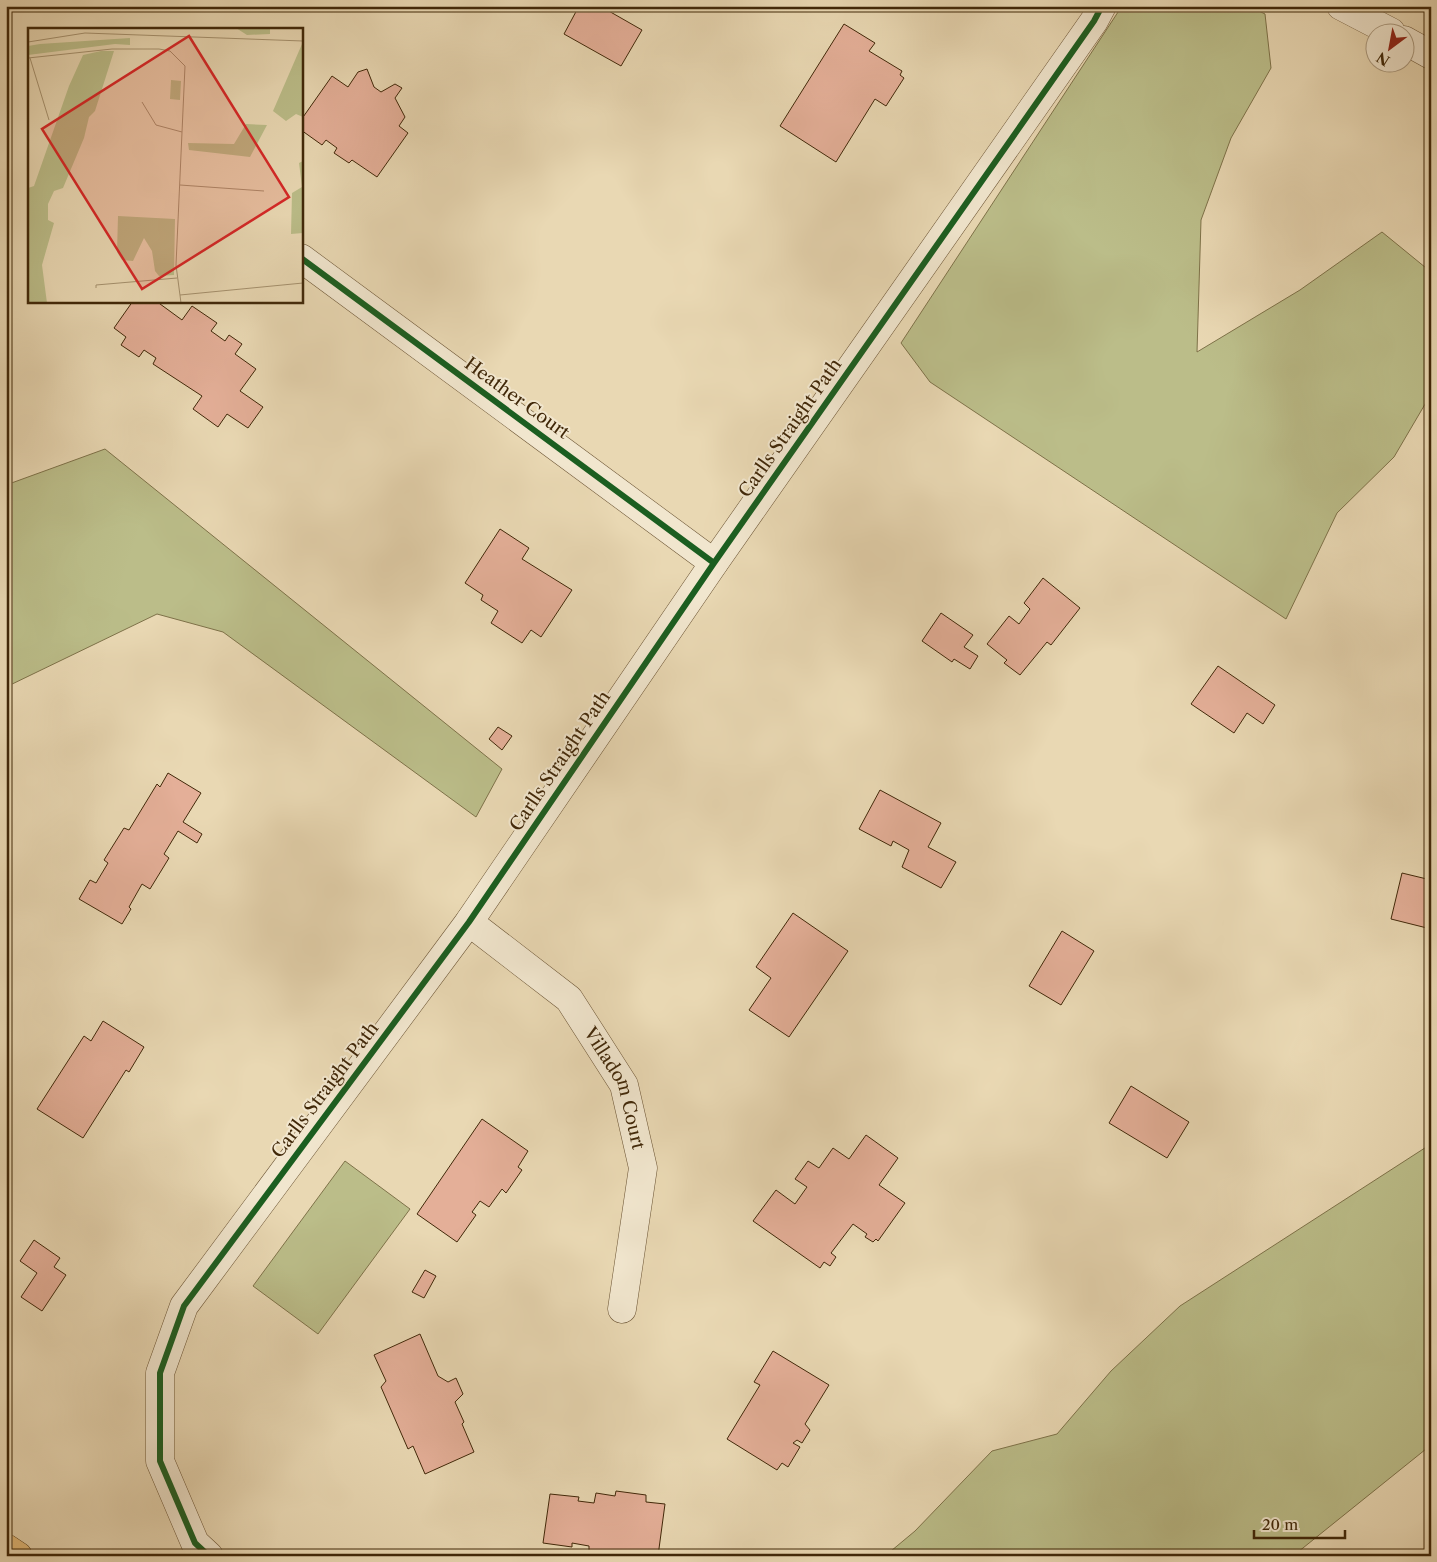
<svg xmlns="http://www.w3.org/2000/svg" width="1437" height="1562" viewBox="0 0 1437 1562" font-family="'Libre Caslon Text',serif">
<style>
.green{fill:#bbbd89;stroke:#7e7249}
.building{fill:#e4af98;stroke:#412809}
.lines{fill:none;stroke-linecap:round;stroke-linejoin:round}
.minor-casing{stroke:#6b5434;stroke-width:29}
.major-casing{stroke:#412809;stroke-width:29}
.minor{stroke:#f1e6ce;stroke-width:28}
.major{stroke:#e4bc7a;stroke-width:28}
.cycleway-casing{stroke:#f1e6ce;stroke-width:9}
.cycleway{stroke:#1b5e20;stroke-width:6}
.labels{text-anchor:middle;stroke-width:4;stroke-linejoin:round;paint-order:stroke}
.street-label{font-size:18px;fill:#412809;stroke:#f1e6ce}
.inset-road{fill:none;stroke:#a6926f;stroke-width:1}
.view{fill:#d62828;fill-opacity:0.15;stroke:#d62828;stroke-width:2.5}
.inset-edge{fill:none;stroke:#412809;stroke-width:2.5}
</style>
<rect width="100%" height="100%" fill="#e9d8b3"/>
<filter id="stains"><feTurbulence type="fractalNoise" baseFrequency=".004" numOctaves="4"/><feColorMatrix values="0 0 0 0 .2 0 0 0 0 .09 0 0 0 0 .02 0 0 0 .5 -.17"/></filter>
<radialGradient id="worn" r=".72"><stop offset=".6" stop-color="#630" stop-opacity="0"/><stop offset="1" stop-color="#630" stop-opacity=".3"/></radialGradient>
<!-- green -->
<path class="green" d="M1122 6H1249L1265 14 1271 68 1231 138 1201 220 1197 352 1300 290 1382 232 1431 272V394L1394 457 1337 513 1286 619 930 382 901 343Z
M105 449 502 769 476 817 223 632 157 614 6 687V485Z
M1431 1144V1445L1293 1556H885L915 1531 992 1451 1057 1434 1111 1371 1180 1306Z
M345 1161 410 1209 318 1334 253 1286Z"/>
<!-- building -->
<path class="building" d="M579 6H600L642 30 621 66 564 34Z
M844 24 875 43 869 51 902 71 900 75 904 78 886 106 875 99 836 162 780 126Z
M367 69 374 87 381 92 395 84 402 88 395 98 405 117 399 126 408 133 377 177 352 160 349 163 334 153 337 148 326 140 322 145 301 130V120L332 76 348 87 358 72Z
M133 301H156L182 320 192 306 217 323 211 331 225 341 229 335 242 344 235 354 256 369 240 391 263 407 248 428 227 414 218 427 193 409 202 396 153 364 156 358 144 350 139 357 121 345 126 337 114 328Z
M500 529 529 548 522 559 572 590 541 637 531 630 522 643 491 623 498 611 481 600 483 595 465 583Z
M1043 578 1080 608 1051 645 1047 642 1020 675 1004 663 1007 660 987 644 1009 616 1019 624 1030 609 1024 603Z
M941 613 973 635 964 647 978 656 970 669 954 659 952 662 922 641Z
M1218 666 1275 705 1263 724 1247 713 1234 733 1191 704Z
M498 727 512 736 502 750 489 739Z
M168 773 201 793 183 822 202 834 197 843 178 831 164 854 169 858 150 889 142 884 129 907 131 909 122 924 79 899 90 880 96 883 108 863 104 860 124 828 129 830 157 784 160 787Z
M880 790 941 823 928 847 956 862 941 888 902 867 909 850 893 841 891 846 859 829Z
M1402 873 1431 880V929L1391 919Z
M793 913 848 951 789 1037 749 1010 771 978 756 967Z
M1062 931 1094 951 1061 1005 1029 986Z
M103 1021 144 1047 129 1072 126 1070 83 1138 37 1109 84 1036 91 1041Z
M1131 1086 1189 1122 1167 1158 1109 1123Z
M482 1119 528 1151 518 1167 522 1170 506 1193 502 1189 489 1207 480 1201 472 1212 476 1215 457 1242 417 1214Z
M866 1135 898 1158 879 1185 905 1203 878 1241 876 1239 873 1242 865 1237 867 1234 853 1224 831 1253 836 1257 830 1266 824 1262 820 1268 753 1221 776 1190 795 1204 807 1187 795 1179 808 1161 819 1168 833 1148 849 1159Z
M34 1240 60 1258 54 1267 66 1275 42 1311 21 1297 37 1273 20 1261Z
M425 1270 436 1276 424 1298 412 1292Z
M420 1334 438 1376 448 1382 456 1378 463 1394 455 1402 464 1422 462 1424 474 1452 425 1474 413 1446 408 1449 381 1387 386 1381 374 1355Z
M773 1351 829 1385 805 1424 810 1430 802 1443 797 1440 793 1443 800 1447 788 1467 782 1463 777 1470 727 1439 760 1385 754 1382Z
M616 1491 646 1495V1502L665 1504 658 1556H627L589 1551V1546L572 1543V1547L543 1543 550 1494 579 1497 578 1501 594 1503 596 1493 615 1496Z"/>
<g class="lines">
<!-- minor casing -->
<g class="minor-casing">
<g id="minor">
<path d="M1341 6 1391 32"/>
<path d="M1404 40 1431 55"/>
<path d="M301 258 714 563"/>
<path id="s1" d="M469 922 569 999 624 1085 643 1168 622 1309"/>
<path d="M209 1556 195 1543 160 1461V1373L184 1306 469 922 714 563 1094 21 1102 6"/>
</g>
</g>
<!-- major casing -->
<g class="major-casing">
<path id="major" d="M6 1548 18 1556"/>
</g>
<!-- minor -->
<use href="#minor" class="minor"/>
<!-- major -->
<use href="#major" class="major"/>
<!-- cycleway casing -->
<g class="cycleway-casing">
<path id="cycleway" d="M301 258 714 563
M209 1556 195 1543 160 1461V1373L184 1306 469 922 714 563 1094 21 1102 6"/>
</g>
<!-- cycleway -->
<use href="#cycleway" class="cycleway"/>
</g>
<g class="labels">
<!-- street labels -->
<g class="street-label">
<text transform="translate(517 398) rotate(36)" y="6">Heather Court</text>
<text transform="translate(790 428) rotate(-55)" y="6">Carlls Straight Path</text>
<text transform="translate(560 761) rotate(-56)" y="6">Carlls Straight Path</text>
<text transform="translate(325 1090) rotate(-53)" y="6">Carlls Straight Path</text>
<text dy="6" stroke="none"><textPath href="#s1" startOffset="228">Villadom Court</textPath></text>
</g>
</g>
<!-- overview -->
<g transform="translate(28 28)">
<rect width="275" height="275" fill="#e9d8b3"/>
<path d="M208 0H242V6L219 7ZM102 10V17L87 16 0 27V18L12 16ZM274 16 275 89 268 86 258 93 245 83ZM73 23H86L67 83 61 89 56 110 35 160 26 163 20 176V192L26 195 14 237 19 275H0V160L6 158 41 58 55 27ZM143 52 153 53 152 72 142 71ZM218 96 239 97 222 129 161 122 160 115 206 116ZM275 133V205L263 206 264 165 274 159 271 135ZM90 188 147 191 146 247 131 248 127 243 124 223 116 210 105 233 94 232 89 224Z" fill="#bbbd89"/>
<path class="inset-road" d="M0 14 57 5 275 13M0 30 84 21H131L142 23 157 38 148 237 153 275M2 30 21 92M114 74 128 97 154 104M152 157 236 163M68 260V257L149 250M152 267 275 255"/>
<path class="view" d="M161 8 261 169 114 261 14 101Z"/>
<rect width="275" height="275" class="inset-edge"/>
</g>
<!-- margin -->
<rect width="1437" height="1562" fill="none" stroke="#e9d8b3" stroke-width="25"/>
<rect x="8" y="8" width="1422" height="1547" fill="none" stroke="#412809" stroke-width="2.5"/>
<rect x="12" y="12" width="1412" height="1537" fill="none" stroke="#412809"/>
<!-- north arrow -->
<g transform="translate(1390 48) rotate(212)"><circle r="24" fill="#f1e6ce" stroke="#ab9a7f"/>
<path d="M0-4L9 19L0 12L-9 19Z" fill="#8f2418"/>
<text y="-8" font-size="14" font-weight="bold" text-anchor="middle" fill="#412809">N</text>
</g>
<!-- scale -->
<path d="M1254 1530v8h91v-8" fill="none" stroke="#412809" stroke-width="2.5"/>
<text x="1262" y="1530" font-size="15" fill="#412809" stroke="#f1e6ce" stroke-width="4" paint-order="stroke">20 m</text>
<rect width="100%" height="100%" filter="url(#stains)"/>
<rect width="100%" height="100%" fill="url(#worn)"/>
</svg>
